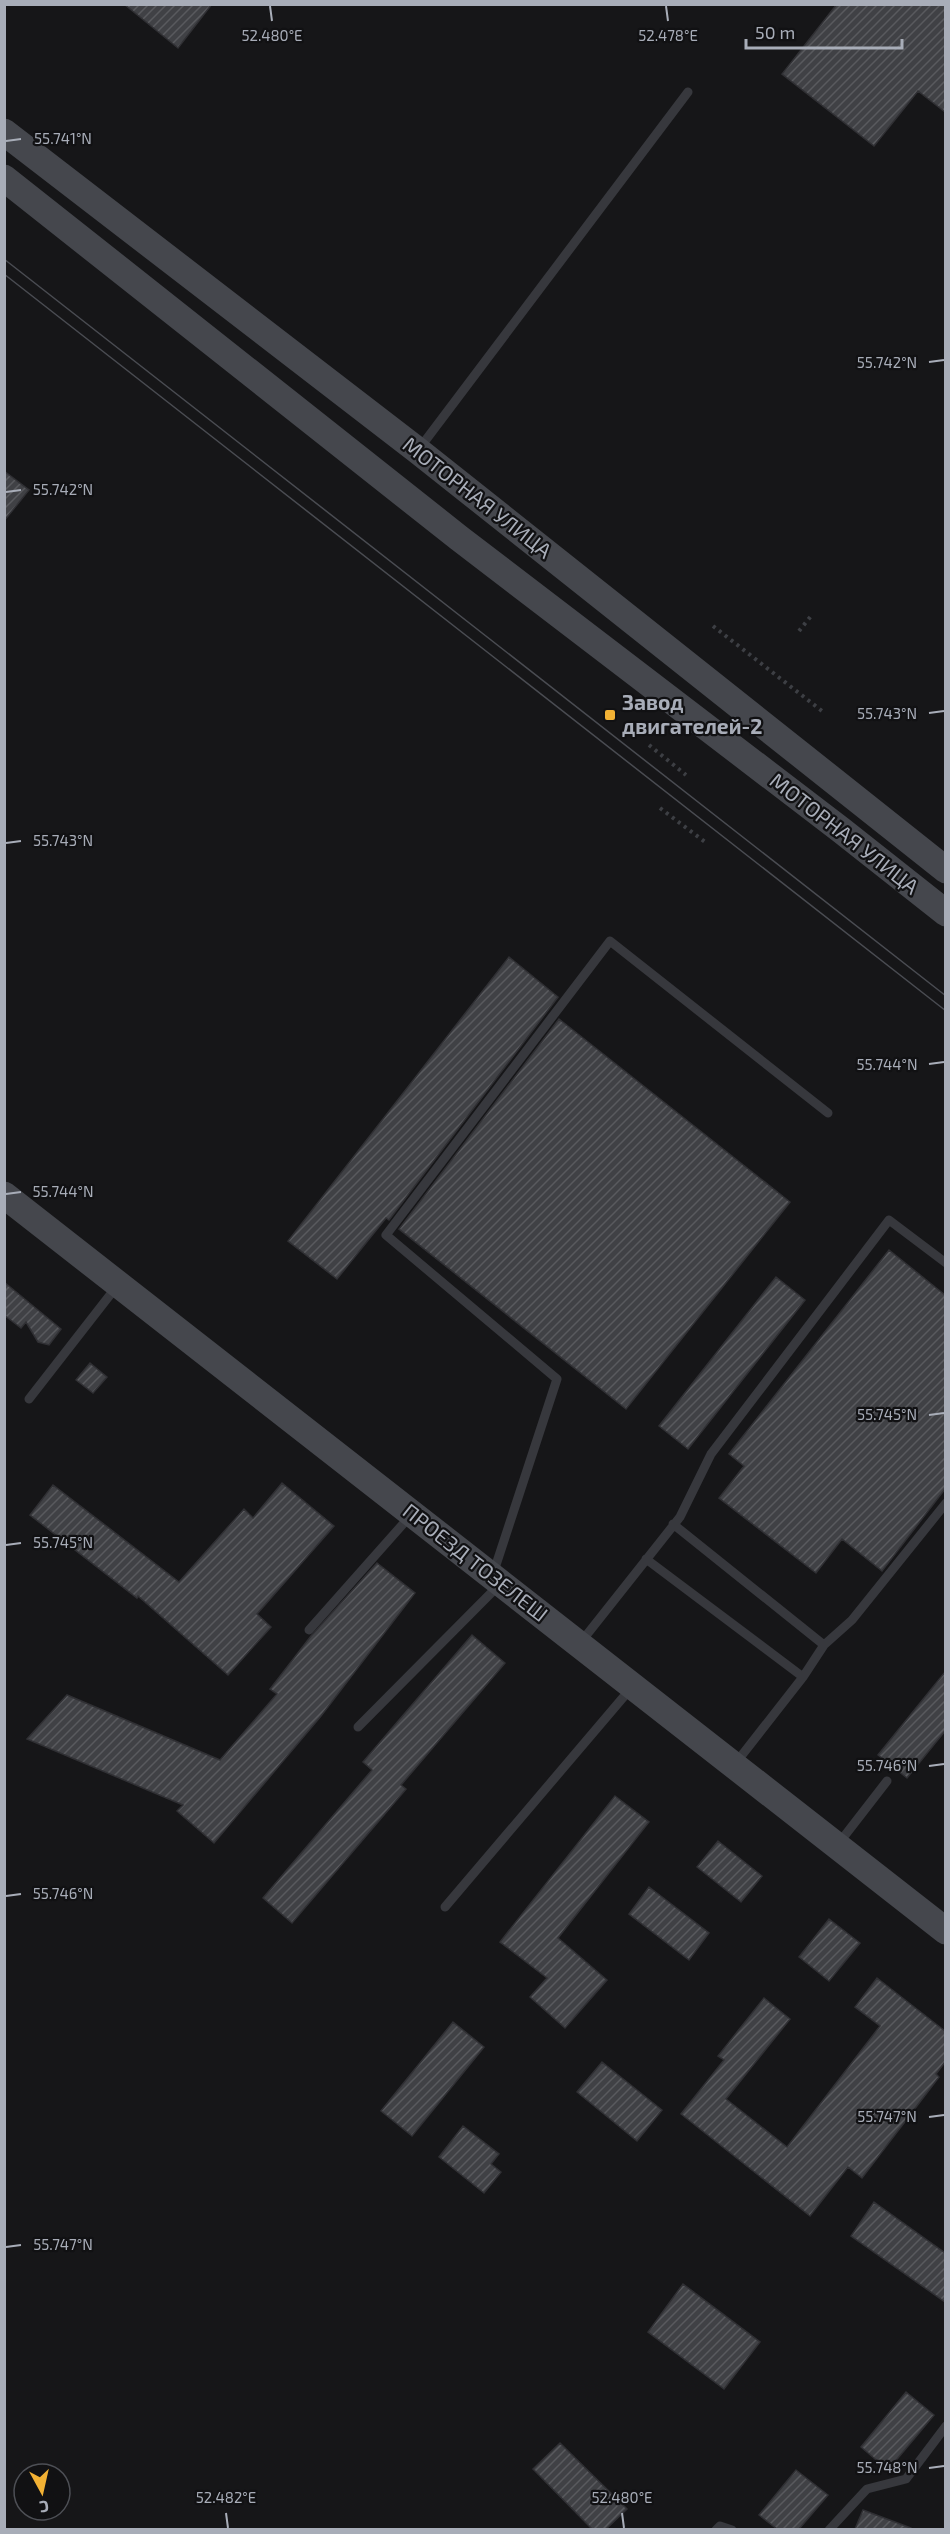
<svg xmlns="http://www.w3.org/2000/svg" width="950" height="2534" viewBox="0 0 950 2534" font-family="'Exo 2',sans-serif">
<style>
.building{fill:url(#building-hatch);stroke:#303034;stroke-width:1.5}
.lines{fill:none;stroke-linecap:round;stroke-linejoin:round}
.path{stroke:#3d3f44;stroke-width:4;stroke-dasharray:3 4.5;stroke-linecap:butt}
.lane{stroke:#37383d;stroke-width:9}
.secondary{stroke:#45474d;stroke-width:27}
.tram{stroke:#4a4c52;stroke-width:1.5}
.ticks{fill:none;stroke:#a8adb8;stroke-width:2}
.poi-dot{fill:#f2b134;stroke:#111113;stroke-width:2}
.labels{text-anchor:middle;stroke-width:4.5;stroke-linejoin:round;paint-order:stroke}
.street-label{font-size:21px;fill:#a8adb8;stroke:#111113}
.poi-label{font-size:21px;font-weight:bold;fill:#a8adb8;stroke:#111113;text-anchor:start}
.ticks-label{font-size:15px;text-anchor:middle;fill:#a8adb8;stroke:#111113;stroke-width:4.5;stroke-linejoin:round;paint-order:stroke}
</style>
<defs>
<pattern id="building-hatch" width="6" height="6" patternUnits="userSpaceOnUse" patternTransform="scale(1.5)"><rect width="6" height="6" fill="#404145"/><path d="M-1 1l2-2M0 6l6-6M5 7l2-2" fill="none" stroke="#595a5e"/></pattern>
</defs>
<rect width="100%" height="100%" fill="#161618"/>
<!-- building -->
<path class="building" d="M124 4H212L178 48Z
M837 4H945V112L918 91 874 146 782 74Z
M4 471 29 490 4 521Z
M509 957 558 997 389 1220 386 1218 337 1279 288 1241Z
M559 1019 790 1202 626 1409 399 1229Z
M889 1250 945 1295V1489L882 1571 842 1539 816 1573 719 1498 744 1466 729 1454Z
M776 1277 805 1300 688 1449 659 1426Z
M4 1282 61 1329 49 1345 38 1342 26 1322 21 1328 4 1315Z
M90 1363 107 1377 93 1393 76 1380Z
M282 1483 334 1526 257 1614 271 1627 228 1675 138 1596 137 1598 30 1515 53 1485 179 1582 244 1509 253 1518Z
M377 1563 415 1593 321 1716 214 1843 177 1811 183 1805 27 1739 67 1695 220 1760 277 1694 270 1689 311 1636Z
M472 1635 505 1663 401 1785 406 1789 292 1923 263 1898 372 1770 363 1762Z
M945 1672V1731L907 1778 878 1755Z
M615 1796 649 1822 558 1938 607 1980 565 2028 530 1997 547 1978 500 1942Z
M718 1841 762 1876 741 1902 697 1867Z
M649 1887 709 1933 689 1960 629 1914Z
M829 1919 860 1943 829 1981 799 1957Z
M877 1978 945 2031V2062L936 2074 939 2077 862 2178 848 2167 810 2216 681 2114 724 2060 718 2056 764 1998 790 2019 726 2099 787 2147 880 2026 855 2007Z
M453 2022 484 2047 412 2136 381 2111Z
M602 2062 662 2110 637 2141 577 2092Z
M463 2126 499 2154 491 2164 501 2172 484 2193 439 2157Z
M874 2202 945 2253V2302L851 2236Z
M683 2284 760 2342 724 2389 648 2332Z
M906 2392 934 2415 888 2470 861 2447Z
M560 2443 627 2509 606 2529H592L533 2469Z
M796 2470 828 2495 799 2529H777L759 2515Z
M863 2510 911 2528V2529H855Z"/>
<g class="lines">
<!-- path -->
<path class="path" d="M713 626 822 711
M799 631 811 616
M649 745 686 775
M660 808 705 842"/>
<!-- lane -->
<path class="lane" d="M419 449 688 92
M29 1399 117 1286
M673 1524 824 1645
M646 1559 803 1677
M493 1574 557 1379 386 1235 610 941 828 1113
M309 1630 411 1515
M581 1642 680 1517 711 1454 889 1220 946 1263
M358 1727 500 1584
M735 1764 803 1677 824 1645 852 1620 946 1503
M839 1843 887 1781
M445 1907 632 1687
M716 2530 720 2526 732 2530
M829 2530 867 2489 906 2479 946 2426"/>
<!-- secondary -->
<path class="secondary" d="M4 132 417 450 946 870
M4 178 459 538 841 830 946 913
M4 1195 946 1931"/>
<!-- tram -->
<path class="tram" d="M4 259 946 996
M4 274 946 1011"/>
</g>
<!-- ticks -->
<path class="ticks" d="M270 6 272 21M666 6 668 21M6 141 21 139M929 362 944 360M6 492 21 490M929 713 944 711M6 843 21 841M929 1064 944 1062M6 1194 21 1192M929 1415 944 1413M6 1545 21 1543M929 1766 944 1764M6 1896 21 1894M929 2117 944 2115M6 2247 21 2245M929 2468 944 2466M226 2513 228 2528M622 2513 624 2528"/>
<!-- markers -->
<rect class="poi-dot" x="604" y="709" width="12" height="12" rx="3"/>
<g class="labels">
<!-- street labels -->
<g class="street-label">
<text transform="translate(477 498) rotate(38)" y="7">МОТОРНАЯ УЛИЦА</text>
<text transform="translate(844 834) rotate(38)" y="7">МОТОРНАЯ УЛИЦА</text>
<text transform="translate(475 1563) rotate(38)" y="7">ПРОЕЗД ТОЗЕЛЕШ</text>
</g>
<!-- poi labels -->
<g class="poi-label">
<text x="622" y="710">Завод<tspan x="622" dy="24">двигателей-2</tspan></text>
</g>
</g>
<g class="ticks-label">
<text x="272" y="41">52.480°E</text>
<text x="668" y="41">52.478°E</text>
<text x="63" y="144">55.741°N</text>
<text x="887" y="368">55.742°N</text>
<text x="63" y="495">55.742°N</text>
<text x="887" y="719">55.743°N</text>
<text x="63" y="846">55.743°N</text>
<text x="887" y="1070">55.744°N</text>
<text x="63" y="1197">55.744°N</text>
<text x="887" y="1420">55.745°N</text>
<text x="63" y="1548">55.745°N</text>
<text x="887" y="1771">55.746°N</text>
<text x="63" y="1899">55.746°N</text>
<text x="887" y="2122">55.747°N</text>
<text x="63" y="2250">55.747°N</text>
<text x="887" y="2473">55.748°N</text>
<text x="226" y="2503">52.482°E</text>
<text x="622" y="2503">52.480°E</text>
</g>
<!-- border -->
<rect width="950" height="2534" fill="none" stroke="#a8adb8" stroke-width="12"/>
<!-- north arrow -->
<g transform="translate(42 2492) rotate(172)"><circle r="28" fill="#111113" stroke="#4d4f55" stroke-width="1.5"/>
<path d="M0-4.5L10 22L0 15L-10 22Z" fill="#f2b134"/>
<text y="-9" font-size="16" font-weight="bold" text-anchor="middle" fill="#a8adb8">С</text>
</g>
<!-- scale -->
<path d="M746 39v9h156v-9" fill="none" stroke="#a8adb8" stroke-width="3"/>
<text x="755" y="39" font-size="18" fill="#a8adb8" stroke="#111113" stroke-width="4.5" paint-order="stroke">50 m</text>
</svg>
